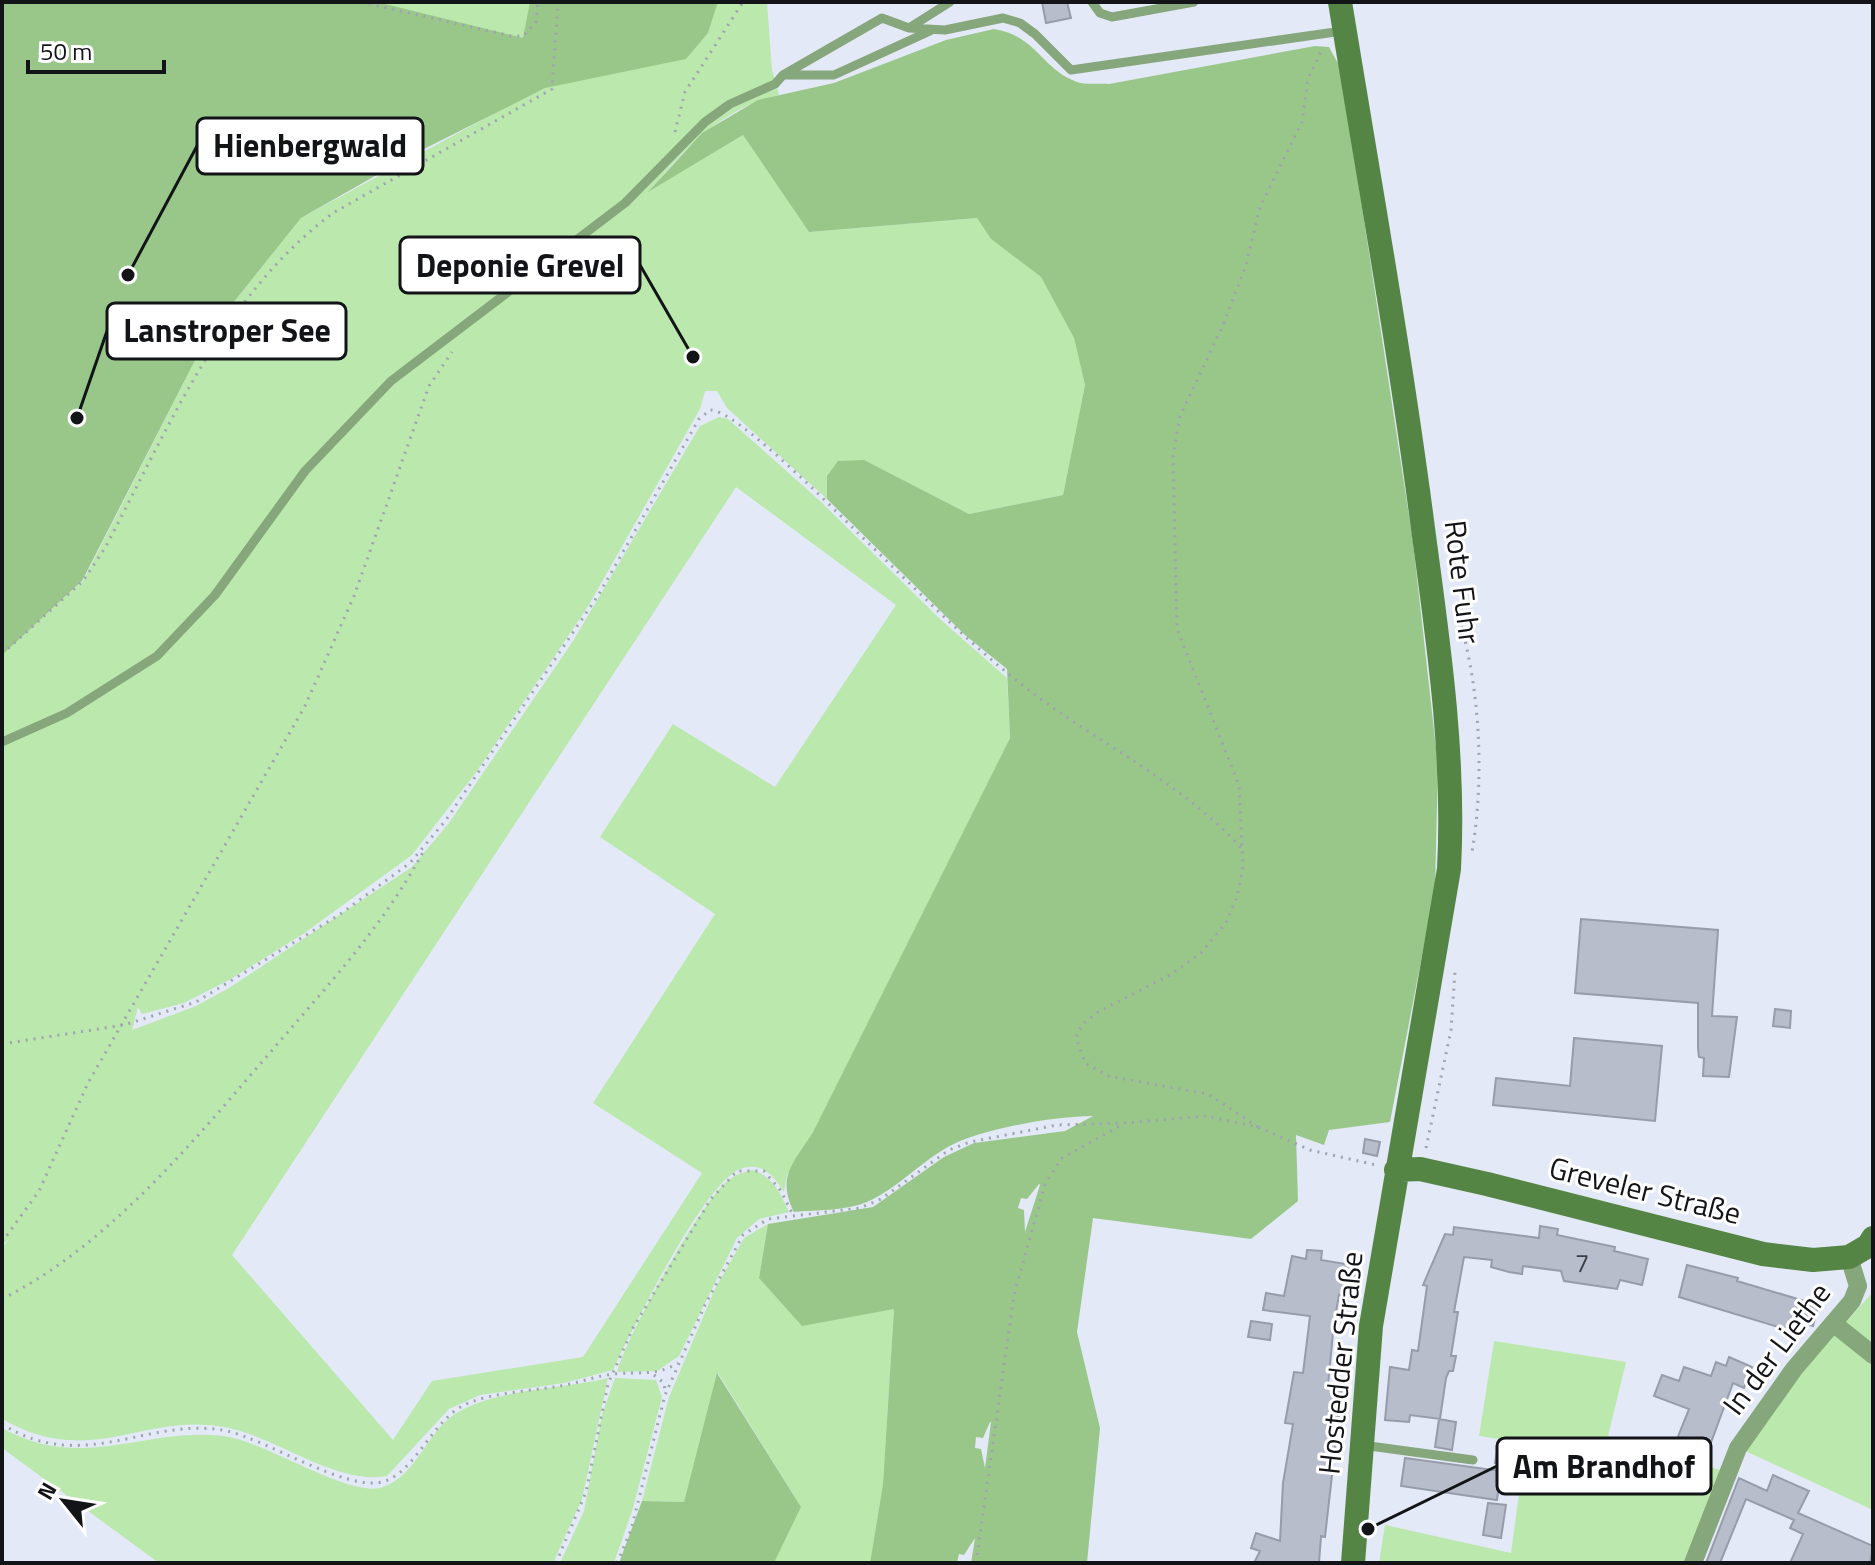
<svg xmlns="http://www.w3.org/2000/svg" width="1875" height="1565" viewBox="0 0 1875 1565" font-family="'Titillium Web',sans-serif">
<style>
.green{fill:#bbe8ad;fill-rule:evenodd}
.forest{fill:#99c78a;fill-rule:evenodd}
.building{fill:#b8bdcb;stroke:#969ca9;stroke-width:2}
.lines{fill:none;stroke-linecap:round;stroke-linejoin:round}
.path{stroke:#9fa3ae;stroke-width:3;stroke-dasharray:2 6;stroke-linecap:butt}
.lane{stroke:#86a67b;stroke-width:9}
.street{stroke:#86a67b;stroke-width:18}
.secondary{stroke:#558545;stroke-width:24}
.labels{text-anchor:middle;stroke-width:6;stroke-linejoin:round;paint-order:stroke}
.number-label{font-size:26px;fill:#3c3e45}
.street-label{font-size:30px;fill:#121418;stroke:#fff}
.leader{fill:none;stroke:#121418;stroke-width:3}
.callout-dot{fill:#121418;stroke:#fff;stroke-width:3}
.callout{fill:#fff;stroke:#121418;stroke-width:3}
.callout-label{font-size:32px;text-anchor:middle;font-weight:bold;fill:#121418}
</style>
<rect width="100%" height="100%" fill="#e3e9f7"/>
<!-- green -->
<path class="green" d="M2 2H550L520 100 545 88 708 33 718 2H767L772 70 779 95C725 107 684 147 651 190L743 135 809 232 977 218 991 239 1041 277 1074 338 1085 385 1063 495 969 514 863 460 827 476V499L727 408 717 391H705L700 409 587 608 477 771 412 855 303 934 229 980 184 1003 142 1014 138 1007 132 1030 196 1006 229 988 412 867 449 823 573 641 700 426 719 417 728 419 820 501 941 620 1007 678 1010 738 813 1132 787 1175 784 1192C774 1176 762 1161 740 1169 704 1183 631 1331 613 1370L564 1383 480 1395 449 1409 387 1476C337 1486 275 1436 224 1427 142 1412 92 1470 2 1419V1248L9 1239 2 1245V654L83 581 209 333 301 218 508 106ZM736 487 896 605 775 787 673 724 600 837 715 914 593 1103 702 1173 583 1357 432 1381 393 1440 232 1255Z
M752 1170C773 1176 780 1193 789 1212L759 1219 737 1238 679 1356 657 1371 617 1372C628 1333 696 1212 724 1184 733 1175 741 1173 752 1170Z
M768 1224 759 1278 894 1309 883 1484 870 1563H774L801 1507 718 1373 684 1502 642 1501 669 1397 715 1289 744 1238Z
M1873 1292V1510L1741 1449 1800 1373Z
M1494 1341 1626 1362 1608 1436 1724 1471 1690 1563H1379L1385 1525 1511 1553 1526 1443 1479 1436Z
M608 1378 582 1499 553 1563H159L2 1448V1428C82 1473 143 1427 223 1436 266 1441 350 1499 383 1487 417 1475 426 1433 455 1414 493 1389 563 1389 608 1378Z
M615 1378 656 1380 662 1397 633 1508 614 1563H560L584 1511 602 1415Z"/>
<!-- forest -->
<path class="forest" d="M2 2H377L523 38 530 2H718L708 33 686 59 545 88 412 155 301 218 209 333 82 581 2 655Z
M994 29C1037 36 1041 69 1077 82 1086 85 1099 83 1109 84L1315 46 1329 47 1341 69 1413 542 1438 766 1435 888 1390 1122 1329 1130 1324 1145 1296 1135 1298 1201 1251 1239 1093 1218 1077 1332 1100 1428 1087 1563H971L975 1538 964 1555 959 1554 957 1563H870L883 1484 894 1309 802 1326 759 1278 768 1224 873 1207 944 1157 974 1143 1065 1131 1093 1116C1057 1116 994 1127 960 1141 925 1156 901 1187 867 1202 845 1211 817 1210 794 1212 776 1176 794 1163 813 1132L1010 738 1007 669 965 635 827 499V476L838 461 864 460 969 514 1063 495 1085 385 1074 338 1041 277 991 239 977 218 809 232 743 135 648 192 702 133 758 100 834 83 946 40ZM1039 1184 1040 1185 1025 1232 1024 1210 1018 1208 1021 1198 1027 1199ZM990 1422H991L985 1468 981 1449 975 1448 976 1437 983 1438Z
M717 1373 801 1507 774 1563H619L642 1501 684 1502Z"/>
<!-- building -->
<path class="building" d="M1042 2H1067L1071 18 1046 23Z
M1581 919 1718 930 1712 1016 1737 1017 1729 1077 1703 1076 1704 1058 1699 1057 1698 1048V1003L1575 993Z
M1775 1009 1791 1011 1790 1028 1773 1026Z
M1574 1038 1662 1046 1655 1121 1493 1105 1496 1078 1570 1086Z
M1365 1139 1380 1142 1377 1156 1363 1153Z
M1540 1226 1558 1229 1557 1235 1615 1247 1614 1251 1648 1259 1642 1285 1620 1280 1617 1289 1564 1281 1561 1271 1523 1266 1522 1274 1509 1272 1491 1267 1492 1260 1464 1257 1454 1312H1458L1451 1356H1456L1453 1371H1449L1446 1378 1440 1419 1410 1415 1409 1422 1385 1420 1390 1367 1409 1370 1412 1350 1418 1351 1427 1286 1423 1285 1445 1234 1453 1235 1454 1227 1539 1238Z
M1307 1250 1322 1251 1321 1260 1358 1266 1353 1297 1339 1295 1334 1323 1328 1385 1342 1387 1325 1537 1321 1536 1319 1563H1254L1260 1551 1251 1548 1256 1533 1280 1541 1283 1483 1293 1424 1285 1423 1294 1372 1303 1373 1310 1316 1263 1310 1266 1293 1284 1296 1292 1256 1306 1259Z
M1687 1265 1738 1278 1737 1281 1818 1305 1813 1326 1797 1322 1795 1332 1679 1297Z
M1251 1321 1272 1324 1270 1340 1248 1337Z
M1729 1357 1752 1367 1744 1388 1733 1383 1706 1456 1675 1444 1689 1409 1654 1396 1662 1375 1679 1381 1684 1367 1711 1376 1716 1362 1726 1366Z
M1439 1419 1456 1422 1452 1450 1435 1447Z
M1498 1446 1513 1449 1511 1466 1495 1463Z
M1405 1458 1501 1471 1497 1500 1401 1486Z
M1773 1475 1809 1491 1798 1513 1873 1546 1870 1563H1790L1803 1534 1790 1528 1794 1520 1746 1499 1720 1563H1706L1739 1478 1767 1491Z
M1488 1503 1506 1505 1501 1538 1483 1535Z"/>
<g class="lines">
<!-- path -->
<path class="path" d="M361 2 511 36H523L536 22 538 2
M675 132 685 92 743 2
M1457 611C1480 685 1485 776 1472 852
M2 654 83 581 105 548C169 428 221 297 333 213L552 89 558 2
M2 1044 124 1025 196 1002 339 915 410 863 446 820 599 594 699 419 710 410C734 408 836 511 858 533 917 590 972 648 1038 697 1106 747 1186 786 1243 850
M1258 1127 1208 1094 1108 1076 1085 1063 1076 1037 1082 1025 1098 1012 1170 975 1201 953 1226 923 1237 897 1243 867 1239 785 1177 629 1173 456 1180 416 1224 323 1246 265 1260 207 1302 122 1308 79 1323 47
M1426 1148 1451 1030 1455 971
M2 1242 39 1191 88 1083 305 706 354 596 429 386 452 352
M2 1299C111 1244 195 1139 274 1048 328 985 385 924 424 850
M654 1375 664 1383 665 1391
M2 1424C84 1476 149 1415 227 1431 267 1440 346 1491 382 1482 417 1473 432 1416 471 1402 499 1392 531 1391 560 1386 578 1383 596 1376 614 1374 639 1371 655 1377 678 1363
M556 1563 586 1492 608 1384 633 1328 711 1199 737 1171H764L781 1191 793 1215
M617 1563 631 1530 665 1395 705 1305 743 1235 768 1219 860 1208 881 1199 949 1150 970 1142 1057 1125 1123 1123
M976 1563 1014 1295 1045 1184 1062 1158 1125 1123 1206 1116 1258 1127 1310 1150 1376 1165"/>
<!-- lane -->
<path class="lane" d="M1092 2 1100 13 1112 17 1194 2
M909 28 945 30 1003 18 1020 23 1035 34 1071 70 1342 31
M783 75H834L930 31
M2 742 67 713 157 656 215 595 305 471 391 381 625 203 705 122 730 104 775 84 783 75 882 18 909 28 950 2
M1362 1445 1473 1460"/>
<!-- street -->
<path class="street" d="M1833 1323 1873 1355
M1693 1563 1738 1448 1794 1369 1852 1301 1858 1286 1849 1257"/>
<!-- secondary -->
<path class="secondary" d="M1340 2C1369 180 1401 357 1424 536 1439 647 1455 757 1449 869L1371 1326 1353 1563
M1396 1170 1420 1169 1487 1184 1763 1254 1813 1260 1849 1257 1868 1246 1873 1238"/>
</g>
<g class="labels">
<!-- number labels -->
<g class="number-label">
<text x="1582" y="1272">7</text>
</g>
<!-- street labels -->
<g class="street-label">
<text transform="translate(1462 582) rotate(83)" y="10">Rote Fuhr</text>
<text transform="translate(1645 1191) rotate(14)" y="10">Greveler Straße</text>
<text transform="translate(1777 1349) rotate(-53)" y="10">In der Liethe</text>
<text transform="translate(1341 1363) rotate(-84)" y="10">Hostedder Straße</text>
</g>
</g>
<!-- callouts -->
<path class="leader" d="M128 275L197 146M693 357L640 265M77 418L107 331M1368 1529L1497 1466"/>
<g class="callout-dot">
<circle cx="128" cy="275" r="8"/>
<circle cx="693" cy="357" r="8"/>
<circle cx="77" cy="418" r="8"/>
<circle cx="1368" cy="1529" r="8"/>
</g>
<g class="callout">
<rect x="197" y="118" width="226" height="56" rx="8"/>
<rect x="400" y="237" width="240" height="56" rx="8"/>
<rect x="107" y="303" width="239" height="56" rx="8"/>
<rect x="1497" y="1438" width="214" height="56" rx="8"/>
</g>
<g class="callout-label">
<text x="310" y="157">Hienbergwald</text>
<text x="520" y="277">Deponie Grevel</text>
<text x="227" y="342">Lanstroper See</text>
<text x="1604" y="1478">Am Brandhof</text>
</g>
<!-- border -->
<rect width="1875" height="1565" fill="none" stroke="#121418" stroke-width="8"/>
<!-- north arrow -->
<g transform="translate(64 1501) rotate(300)" stroke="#ffffff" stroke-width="6" paint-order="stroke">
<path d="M0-6L14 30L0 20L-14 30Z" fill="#121418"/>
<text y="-12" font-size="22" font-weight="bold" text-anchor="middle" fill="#121418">N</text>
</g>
<!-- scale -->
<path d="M28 60v12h136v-12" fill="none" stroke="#121418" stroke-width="4"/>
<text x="40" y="60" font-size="24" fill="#121418" stroke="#ffffff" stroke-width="6" paint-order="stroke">50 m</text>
</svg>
